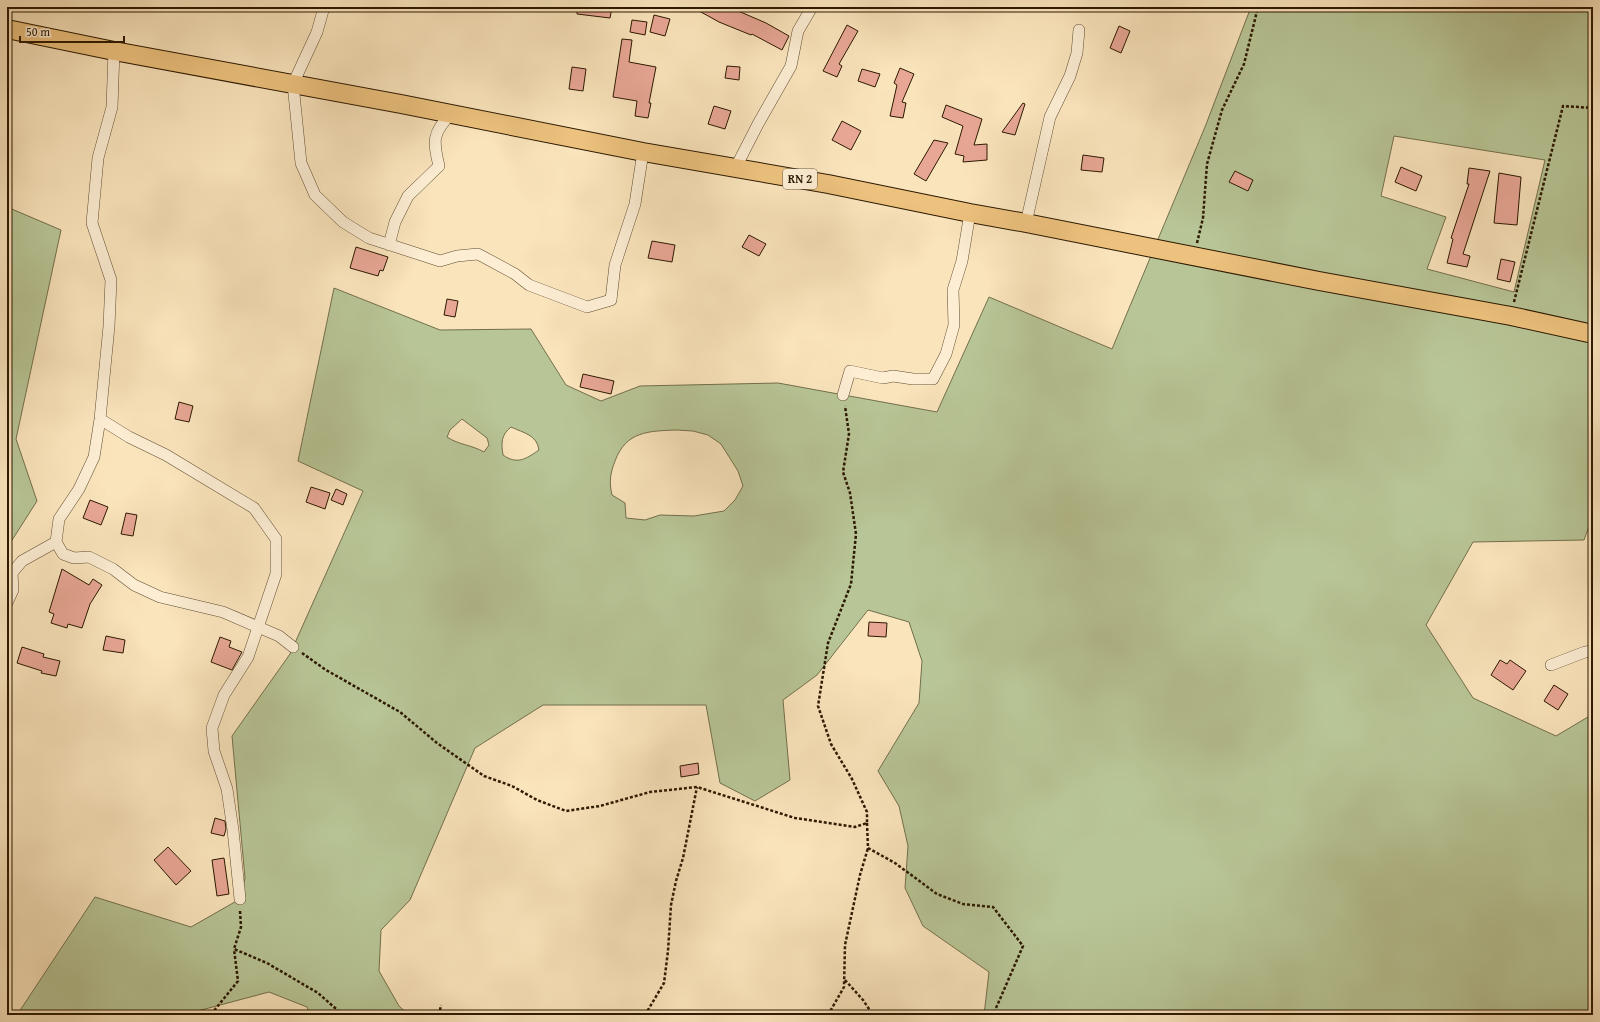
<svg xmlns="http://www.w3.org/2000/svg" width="1600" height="1022" viewBox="0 0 1600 1022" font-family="'Gentium Book Plus',serif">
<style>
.green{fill:#b8c596;stroke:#726f4c;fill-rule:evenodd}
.building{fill:#e8a795;stroke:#2c1901}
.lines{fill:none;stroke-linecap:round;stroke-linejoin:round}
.minor-casing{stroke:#604c30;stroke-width:12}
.primary-casing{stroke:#2c1901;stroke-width:20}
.path{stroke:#2c1901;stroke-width:2.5;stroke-dasharray:3 2;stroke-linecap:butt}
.minor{stroke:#fcedd3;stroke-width:11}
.primary{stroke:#edc27e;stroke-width:18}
.labels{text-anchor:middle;stroke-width:3;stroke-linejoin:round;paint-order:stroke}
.shield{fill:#fcedd3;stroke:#6a5940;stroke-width:1}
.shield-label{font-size:12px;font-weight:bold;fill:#2c1901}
</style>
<rect width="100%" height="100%" fill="#fae4bc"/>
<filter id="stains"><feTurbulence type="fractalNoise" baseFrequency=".005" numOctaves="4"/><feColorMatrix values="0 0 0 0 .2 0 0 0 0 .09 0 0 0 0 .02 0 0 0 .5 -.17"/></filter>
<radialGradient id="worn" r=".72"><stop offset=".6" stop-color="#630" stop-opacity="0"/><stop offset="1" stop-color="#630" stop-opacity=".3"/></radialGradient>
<!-- green -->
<path class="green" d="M1251 7H1593V515L1584 540 1473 542 1426 625 1473 698 1556 736 1593 714V1015H984L989 972 923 926 905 888 908 846 899 806 878 771 919 703 922 661 909 622 868 610 817 675 783 700 790 780 755 801 720 783 706 705H543L475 748 410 900 381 930 379 971 399 1006 409 1015H310L307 1007 269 992 190 1013 189 1015H17L95 897 191 927 240 899 245 878 232 736 290 654 363 491 298 461 334 288 440 330 531 329 566 385 601 401 640 386 778 383 937 412 989 297 1112 349 1205 127ZM1394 136 1545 160 1514 292 1427 269 1446 217 1381 196ZM462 419 487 438 489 445 484 452C472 445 459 445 447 437L450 430ZM511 427C524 433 537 435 539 450 526 459 517 465 503 455 501 443 501 435 511 427ZM677 430 693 431 708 435 721 444 738 471 743 486 735 500 724 511 694 516 660 515 645 520 626 518 625 503 612 495C609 482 610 474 615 461 626 431 649 431 677 430Z
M7 207 61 230 16 439 37 501 7 548Z"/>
<!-- building -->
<path class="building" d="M577 7H612L610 18 577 14Z
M692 7H729L766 23 789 36 782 50 752 34 751 35 719 22Z
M654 15 670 19 665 36 650 32Z
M632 20 647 22 645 35 630 32Z
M847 25 858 31 839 64 842 66 837 77 823 71Z
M1119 26 1130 31 1121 53 1110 48Z
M622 39 632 40 629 62 656 67 649 103H651L648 118 635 116 637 101 613 97Z
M727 66 740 67 739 80 725 78Z
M572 67 586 69 583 91 569 89Z
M900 68 914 74 902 102 906 103 903 118 890 116 897 85 894 83Z
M862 69 880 74 875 87 858 81Z
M1023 103 1025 104 1015 135 1002 132Z
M946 105 982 119 974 145 987 144V160L963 162 964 156 955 154 963 126 942 117Z
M714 106 731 111 725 129 708 124Z
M842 121 861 131 851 150 832 140Z
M934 140 948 143 926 181 914 174Z
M1083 155 1104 158 1102 172 1081 170Z
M1401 167 1422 176 1416 191 1395 182Z
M1469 168 1490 171 1463 254 1470 256 1467 267 1447 263 1453 239 1451 238 1469 184H1467Z
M1235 171 1253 180 1248 191 1229 182Z
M1499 173 1521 177 1517 225 1494 223Z
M749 235 766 244 759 256 742 247Z
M652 241 675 245 672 262 648 258Z
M356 247 388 257 383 271 380 270 378 276 350 268Z
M1501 259 1515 262 1510 282 1497 279Z
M447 299 458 301 455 317 444 315Z
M583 374 614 381 611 394 580 387Z
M179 402 193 406 189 422 175 419Z
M311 487 330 493 325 509 306 502Z
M336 489 347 494 343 505 331 500Z
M90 500 108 507 101 525 83 518Z
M126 513 137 515 133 536 121 534Z
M62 569 89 585 93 579 102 585 90 604 82 628 68 624 67 628 51 623 54 614 49 612Z
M869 622 887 623 886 637 868 636Z
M106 636 125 640 123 653 103 650Z
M220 637 231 641 229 647 242 652 232 670 211 662Z
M22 647 44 654 43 657 60 661 56 676 41 673 42 671 17 663Z
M1500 660 1507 664 1510 660 1526 671 1513 690 1491 675Z
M1554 685 1568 694 1558 710 1544 701Z
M698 763 699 774 681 777 680 766Z
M215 818 225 821 226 829 224 836 211 833Z
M168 847 191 871 176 885 154 860Z
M224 858 229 894 217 896 212 860Z"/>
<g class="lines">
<!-- minor casing -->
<g class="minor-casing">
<path id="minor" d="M324 7 317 32 293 84 301 163 315 195 343 222 369 238 440 261 457 256 478 254 515 274 529 285 587 307 611 300 615 265 635 204 643 152
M114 51 112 107 98 158 92 223 111 280 109 326 100 419 94 457 79 489 59 519 56 542 63 554 74 558 89 557 113 569 134 585 160 597 223 612 279 636 293 647
M736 167 758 124 791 66 798 31 812 7
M1026 223 1050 117 1070 76 1077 53 1079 30
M389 245 395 222 408 196 439 166C433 141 432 133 451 114
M843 395 850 371 883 378 893 376 913 379H933L946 354 954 325 953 290 962 261 970 213
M100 419 129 437 166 455 254 508 276 539V574L248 657 224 695 212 728 214 751 227 789 233 830 240 899
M7 603 13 590 12 573 22 561 56 542
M1551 665 1585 652 1593 651"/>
</g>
<!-- primary casing -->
<g class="primary-casing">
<path id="primary" d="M7 29 114 51 401 104 643 152 828 184 970 213 1026 223 1319 281 1511 316 1593 334"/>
</g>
<!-- path -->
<path class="path" d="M1197 243 1203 218 1207 164 1222 110 1244 64 1258 7
M1514 302 1563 106 1593 108
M302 653 326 670 400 712 437 743 484 776 512 786 537 800 566 811 600 806 650 792 697 787 795 818 855 827 867 823V812L852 779 831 744 818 706 828 643 851 584 856 534 850 493 843 472 849 434 845 406
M867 823 868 848 895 863 937 894 963 904 993 907 1023 946 993 1015
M240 911 241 927 234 949 267 963 318 993 343 1015
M845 980 863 1000 873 1015
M213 1015V1012L238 981 234 949
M439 1015 441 1005
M645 1015 664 983 668 951 671 905 676 881 683 858 697 787
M828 1015 844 987 845 945 860 875 868 848"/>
<!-- minor -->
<use href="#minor" class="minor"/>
<!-- primary -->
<use href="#primary" class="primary"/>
</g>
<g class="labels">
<!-- shield labels -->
<rect class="shield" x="783" y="169" width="34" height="20" rx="3"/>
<g class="shield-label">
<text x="800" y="183">RN 2</text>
</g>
</g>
<!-- margin -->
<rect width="1600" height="1022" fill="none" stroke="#fae4bc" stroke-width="24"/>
<rect x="8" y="8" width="1584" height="1006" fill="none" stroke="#2c1901" stroke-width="2"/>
<rect x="12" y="12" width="1576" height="998" fill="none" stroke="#2c1901"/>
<!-- scale -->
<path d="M20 36v6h104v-6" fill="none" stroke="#2c1901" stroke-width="2"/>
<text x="26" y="36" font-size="12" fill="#2c1901" stroke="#fcedd3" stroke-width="3" paint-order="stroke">50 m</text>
<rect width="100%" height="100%" filter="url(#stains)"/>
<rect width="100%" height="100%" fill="url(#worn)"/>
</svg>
